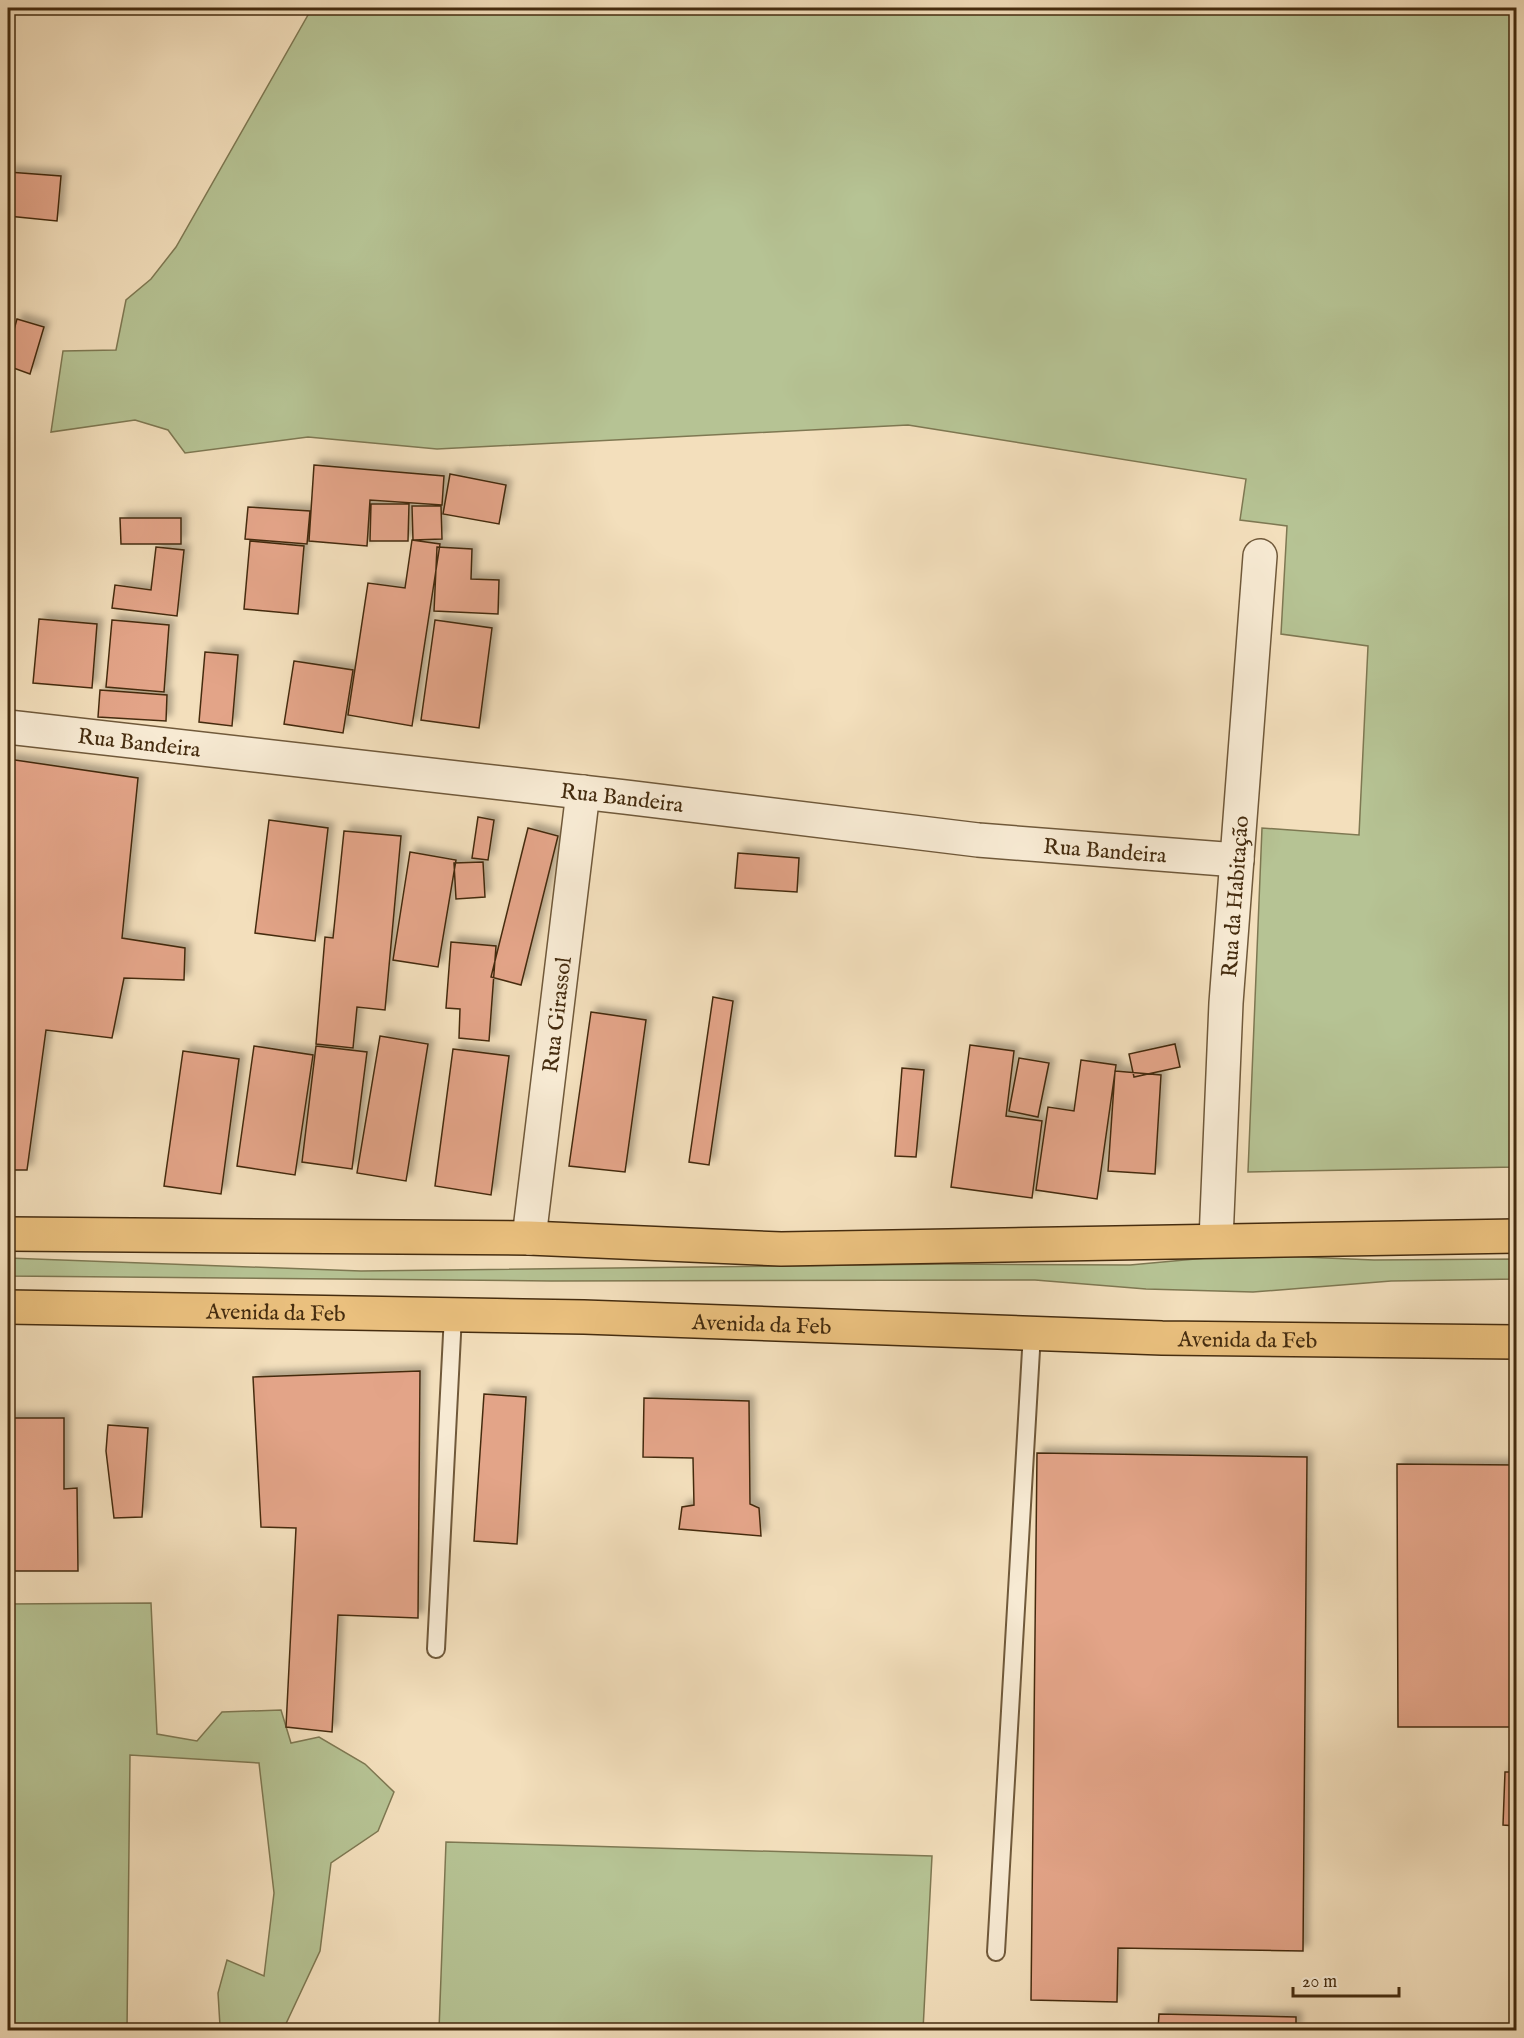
<svg xmlns="http://www.w3.org/2000/svg" width="1524" height="2038" viewBox="0 0 1524 2038" font-family="'IM FELL English',serif">
<style>
.green{fill:#b6c394;stroke:#7e7852;stroke-width:1.5}
.building{fill:#e3a488;stroke:#452c0f;stroke-width:1.5;filter:url(#shadow)}
.lines{fill:none;stroke-linecap:round;stroke-linejoin:round}
.service-casing{stroke:#70593a;stroke-width:20}
.minor-casing{stroke:#70593a;stroke-width:36}
.primary-casing{stroke:#452c0f;stroke-width:36}
.service{stroke:#f7ead3;stroke-width:16}
.minor{stroke:#f7ead3;stroke-width:33}
.primary{stroke:#eac07e;stroke-width:33}
.labels{text-anchor:middle;stroke-width:4.5;stroke-linejoin:round;paint-order:stroke}
.street-label{font-size:22px;fill:#452c0f;stroke:#f7ead3}
</style>
<defs>
<filter id="shadow"><feDropShadow dx="5.5" dy="-5.5" stdDeviation="3" flood-color="#0004"/></filter>
</defs>
<rect width="100%" height="100%" fill="#f3dfbc"/>
<filter id="stains"><feTurbulence type="fractalNoise" baseFrequency=".00333" numOctaves="4"/><feColorMatrix values="0 0 0 0 .2 0 0 0 0 .09 0 0 0 0 .02 0 0 0 .5 -.17"/></filter>
<radialGradient id="worn" r=".72"><stop offset=".6" stop-color="#630" stop-opacity="0"/><stop offset="1" stop-color="#630" stop-opacity=".3"/></radialGradient>
<!-- green -->
<path class="green" d="M312 8H1516V1167L1248 1172 1262 828 1359 835 1368 646 1281 634 1287 526 1240 520 1246 479 908 425 437 449 308 437 185 453 168 430 135 420 51 432 63 351 116 350 126 300 151 279 176 247Z
M1279 1256 1374 1260 1516 1259V1279L1391 1281 1253 1292 1146 1289 1035 1280 551 1281 8 1276V1258L361 1271 944 1264 1130 1265 1217 1257Z
M151 1603 157 1734 197 1741 222 1712 281 1710 291 1743 319 1737 365 1764 394 1792 378 1831 331 1863 320 1951 283 2030H233L220 2026 218 1993 227 1960 264 1976 274 1893 259 1763 130 1755 127 2030H8V1604Z
M446 1842 932 1856 923 2030H439Z"/>
<!-- building -->
<path class="building" d="M8 172 61 176 57 221 8 216Z
M17 319 44 327 30 374 8 366V351Z
M314 465 444 476 442 505 370 500 367 546 309 541Z
M450 474 506 485 499 524 443 514Z
M371 504H409L408 541H370Z
M412 506H441L442 539 413 540Z
M248 507 310 511 307 544 245 539Z
M120 518H181V544H121Z
M412 540 440 544 412 726 348 715 368 583 405 588Z
M250 541 304 546 298 614 244 609Z
M156 547 184 550 177 616 112 608 115 585 151 590Z
M437 547 472 549 471 579 499 580 498 614 434 611Z
M39 619 97 624 92 688 33 683Z
M112 620 169 625 164 692 106 687Z
M435 620 492 628 479 728 421 720Z
M205 652 238 655 232 726 199 722Z
M294 661 353 670 343 733 284 724Z
M100 690 167 695 166 721 98 717Z
M8 759 138 778 122 938 185 948 184 980 124 978 112 1038 46 1030 27 1170H8Z
M478 817 494 820 488 860 472 858Z
M269 820 328 828 315 941 255 933Z
M528 828 558 836 521 985 491 977Z
M344 831 401 836 385 1010 357 1007 353 1048 316 1044 325 937 333 938Z
M410 852 456 860 438 967 393 960Z
M738 853 799 858 797 892 735 888Z
M483 862 485 897 456 899 454 863Z
M451 942 496 946 489 1041 459 1038 460 1009 446 1008Z
M713 997 733 1001 709 1165 689 1162Z
M591 1012 646 1020 625 1172 569 1166Z
M380 1036 428 1044 406 1181 357 1173Z
M1175 1044 1180 1067 1134 1077 1129 1054Z
M970 1045 1014 1051 1006 1116 1042 1121 1032 1198 951 1187Z
M254 1046 313 1055 295 1175 237 1166Z
M316 1046 367 1052 352 1169 302 1162Z
M453 1049 509 1056 491 1195 435 1186Z
M183 1051 239 1059 221 1194 164 1186Z
M1019 1058 1049 1063 1038 1117 1009 1111Z
M1081 1060 1116 1065 1097 1199 1036 1190 1048 1107 1074 1111Z
M902 1068 924 1070 916 1157 895 1156Z
M1115 1071 1161 1075 1155 1174 1108 1171Z
M420 1371 418 1618 338 1615 332 1732 286 1727 296 1528 261 1527 253 1377Z
M484 1394 526 1397 517 1544 474 1541Z
M644 1398 749 1401 750 1504 759 1508 761 1536 679 1529 682 1507 694 1505 693 1458 643 1457Z
M8 1418H64V1489L77 1488 78 1571H8Z
M108 1425 148 1428 142 1517 114 1518 106 1451Z
M1037 1453 1307 1457 1303 1951 1118 1948 1117 2002 1031 2000Z
M1397 1464 1516 1465V1727H1398Z
M1505 1772H1516V1826L1503 1825Z
M1159 2014 1296 2017V2030H1158Z"/>
<g class="lines">
<!-- service casing -->
<g class="service-casing">
<path id="service" d="M436 1649 453 1315
M996 1952 1032 1333"/>
</g>
<!-- minor casing -->
<g class="minor-casing">
<g id="minor">
<path id="s1" d="M8 727 625 797 978 840 1237 860"/>
<path id="s2" d="M529 1238 583 792"/>
<path id="s3" d="M1216 1240 1226 1003 1260 556"/>
</g>
</g>
<!-- primary casing -->
<g class="primary-casing">
<g id="primary">
<path d="M8 1234 529 1238 781 1249 1516 1236"/>
<path id="s4" d="M8 1307 584 1317 1162 1338 1516 1342"/>
</g>
</g>
<!-- service -->
<use href="#service" class="service"/>
<!-- minor -->
<use href="#minor" class="minor"/>
<!-- primary -->
<use href="#primary" class="primary"/>
</g>
<g class="labels">
<!-- street labels -->
<g class="street-label">
<text dy="8" stroke="none"><textPath href="#s1" startOffset="132">Rua Bandeira</textPath></text>
<text dy="8" stroke="none"><textPath href="#s1" startOffset="618">Rua Bandeira</textPath></text>
<text dy="8" stroke="none"><textPath href="#s1" startOffset="1104">Rua Bandeira</textPath></text>
<text dy="8" stroke="none"><textPath href="#s3" startOffset="344">Rua da Habitação</textPath></text>
<text dy="8" stroke="none"><textPath href="#s2" startOffset="225">Rua Girassol</textPath></text>
<text dy="8" stroke="none"><textPath href="#s4" startOffset="268">Avenida da Feb</textPath></text>
<text dy="8" stroke="none"><textPath href="#s4" startOffset="754">Avenida da Feb</textPath></text>
<text dy="8" stroke="none"><textPath href="#s4" startOffset="1240">Avenida da Feb</textPath></text>
</g>
</g>
<!-- margin -->
<rect width="1524" height="2038" fill="none" stroke="#f3dfbc" stroke-width="30"/>
<rect x="9" y="9" width="1506" height="2020" fill="none" stroke="#452c0f" stroke-width="3"/>
<rect x="15" y="15" width="1494" height="2008" fill="none" stroke="#452c0f" stroke-width="1.5"/>
<!-- scale -->
<path d="M1293 1987v9h106v-9" fill="none" stroke="#452c0f" stroke-width="3"/>
<text x="1302" y="1987" font-size="18" fill="#452c0f" stroke="#f7ead3" stroke-width="4.5" paint-order="stroke">20 m</text>
<rect width="100%" height="100%" filter="url(#stains)"/>
<rect width="100%" height="100%" fill="url(#worn)"/>
</svg>
